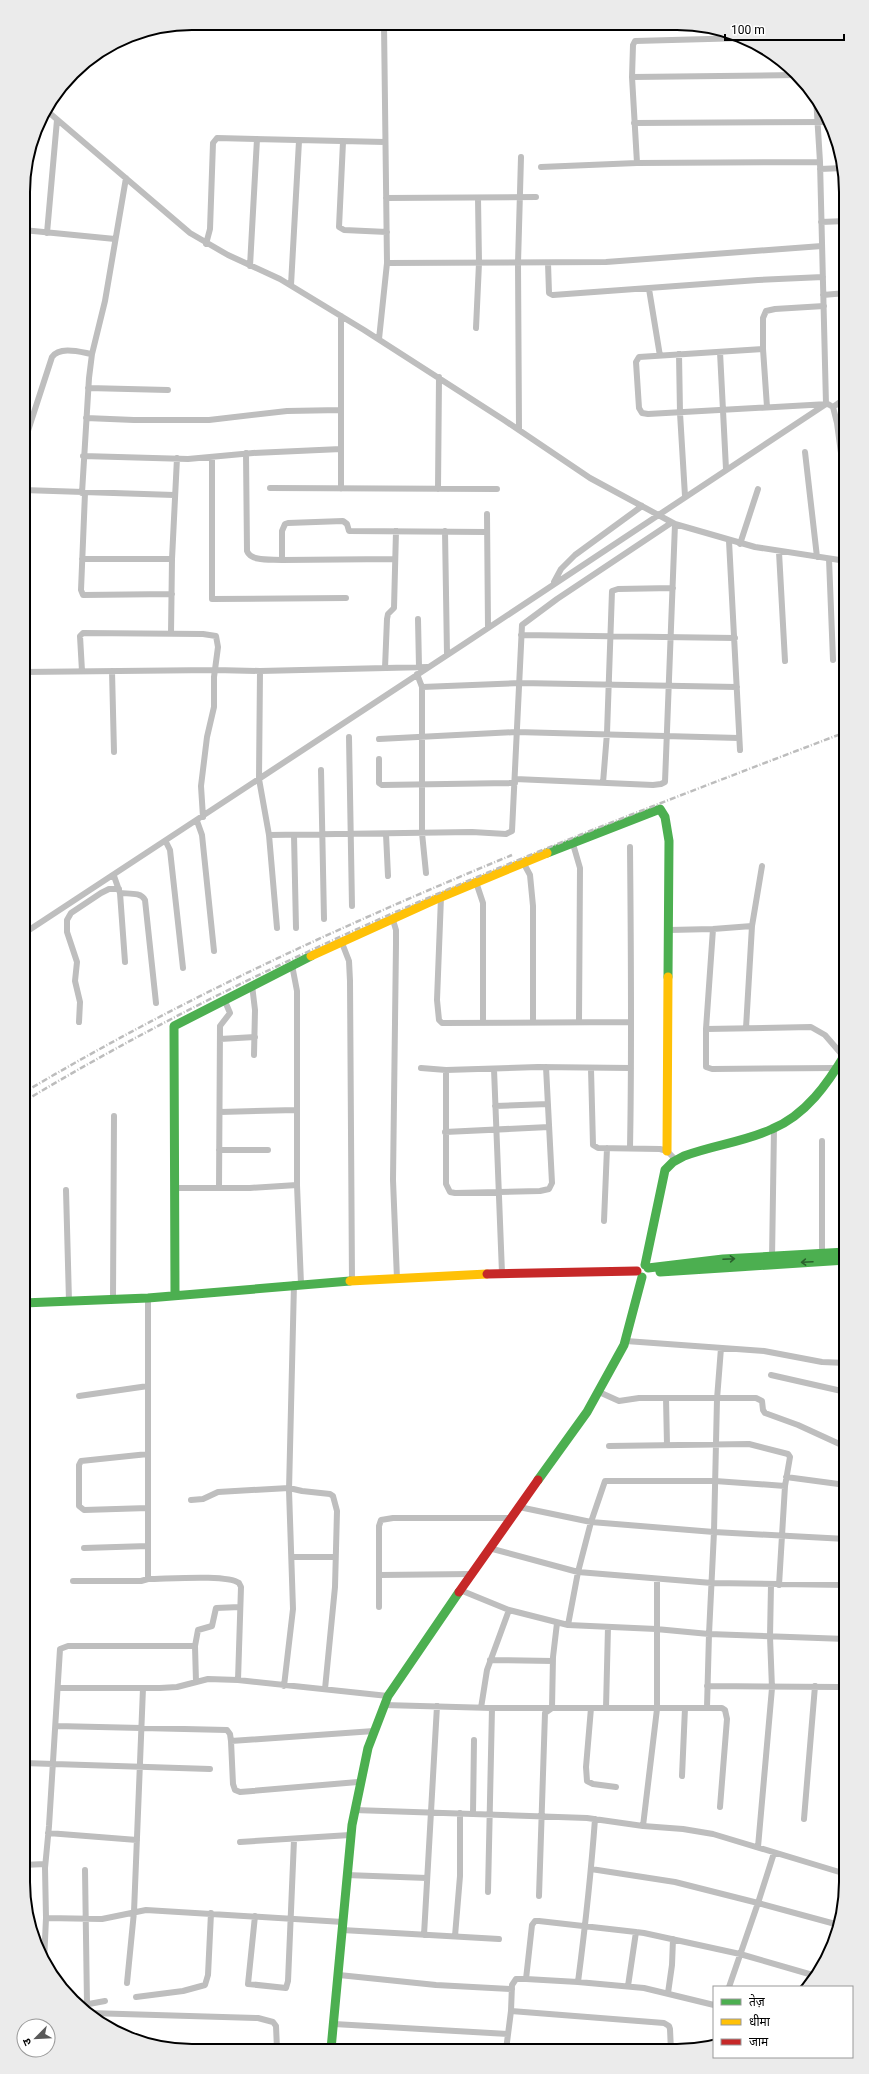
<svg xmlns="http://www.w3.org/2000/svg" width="869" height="2074" viewBox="0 0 869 2074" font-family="Roboto,'Noto Sans Devanagari',sans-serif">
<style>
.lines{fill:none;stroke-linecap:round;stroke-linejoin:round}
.street{stroke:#bebebe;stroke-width:6}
.fast{stroke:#4caf50;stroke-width:9}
.slow{stroke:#ffc107;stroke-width:9}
.jam{stroke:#c62828;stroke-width:9}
.rail{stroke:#bdbdbd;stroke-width:2.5;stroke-dasharray:6 2 1 2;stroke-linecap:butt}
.oneway{stroke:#2a602c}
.rim{fill:none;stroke:#000;stroke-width:2}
</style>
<rect width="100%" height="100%" fill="#fff"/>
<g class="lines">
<!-- street -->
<path class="street" d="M745 38 635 41 633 45 632 77 637 163 820 162
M632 77 798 75
M816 97 820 162 826 404
M46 110 190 233 228 255 280 279 364 330 504 420 590 478 675 524 755 547 846 561
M634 123 829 122
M343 142 339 227 344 230 387 232
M541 167 637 163
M820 169 843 168
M386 198 536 197
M821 222 846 221
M23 230 115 239
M47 233 57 120
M206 244 210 229 213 143 217 138 385 142
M387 263 606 262 822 246
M548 263 549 293 553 295 758 280 823 277
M250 266 257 139
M291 285 299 141
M649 289 660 356
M823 295 846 293
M824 306 775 309 766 311 763 318V349L639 357 636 362 639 408 642 413 648 414 828 404 833 407 837 423 846 490
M476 328 479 263 478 198
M379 339 387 263 384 24
M763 349 767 407
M720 352 726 469
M679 354 680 413 685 496
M88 388 168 390
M833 407 846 398
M86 418 134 420H209L287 411 341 410
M519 430 518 263 521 157
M23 446 52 357C60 346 80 352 92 354L105 301 126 178
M805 452 817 557
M246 453 247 551C251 562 272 559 282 560V531L285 524 288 523 343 521 347 524 349 531 487 532
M83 456 188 459 253 453 341 449
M212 457V599L346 598
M270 488 497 489
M341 489V316
M438 489 439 377
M23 490 174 495
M82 493 89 378 92 354
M85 493 81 590 83 595 172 594
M487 514 488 628
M445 531 447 655
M729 541 740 750
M740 544 758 489
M779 552 785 661
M82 559H172
M829 559 833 660
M282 560 395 559
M554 582 561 569 575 555 642 506
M418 619 419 667
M171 633 172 559 177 458
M521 635 735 638
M385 668 387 619 388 614 394 608 396 531
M82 671 80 636 83 633 203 634 216 636 218 647 214 677V707L207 737 201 786 203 817
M112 671 114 752
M260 671 259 779 269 835 277 928
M23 672 215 670 260 671 428 667
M417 674 422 687V833L426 873
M422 687 520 683 737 687
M349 737 352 906
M379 739 516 732 739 738
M379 759V783L382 785 515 783
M321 770 324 919
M515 779 653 785 661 784 665 782 675 524
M603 783 607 733 612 591 618 589 673 588
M197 821 202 835 214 951
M386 834 388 876
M269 835 472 832 506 834 512 831 522 625 557 599 671 523
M294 835 296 928
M166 842 170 850 183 968
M573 844 580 868 579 1022
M523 862 530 875 533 906V1022
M114 876 120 893 125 962
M476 882 483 903V1023
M120 893C129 894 141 892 145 900L156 1003
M441 897 437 1000 439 1020 442 1023 630 1022
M393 920 396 930V944L393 1180 397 1279
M713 929 706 1029V1067L712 1069 837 1068
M669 930 713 929 752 926
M23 934 464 644 826 404
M342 943 349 961 350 981 352 1282
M292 965 297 991V1185L301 1284
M252 985 255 1010 254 1055
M79 1022 80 1002 75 981 77 962 67 932V920L71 913 101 893 109 889H119
M746 1028 752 926 762 866
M706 1029 811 1027 825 1035 844 1057
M220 1039 255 1037
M421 1068 446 1070 538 1067 631 1068
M494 1069 502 1273
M591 1069 593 1145 598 1148 660 1149 667 1151 675 1159
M446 1070V1184L450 1192 455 1193 540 1191 549 1189 552 1183 546 1067
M495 1106 548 1104
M220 1112 296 1110
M445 1132 549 1127
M822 1141V1256
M630 1148C632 1048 631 947 630 847
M219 1150H268
M175 1188H250L297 1185
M219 1188 220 1026 230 1013 224 999
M66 1190 69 1301
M604 1221 607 1148
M772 1259 774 1128
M842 1260 846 1326
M148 1298V1579C167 1579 227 1574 239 1583L241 1587 238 1680 388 1696
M113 1299 114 1116
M626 1341 764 1351 822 1362 846 1363
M771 1375 846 1392
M599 1392 619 1401 639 1398H756L762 1401 763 1410 765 1413 798 1425 846 1447
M79 1396 148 1386
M666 1398 667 1445
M609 1446 749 1444 788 1454 790 1457 785 1486 779 1585
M148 1454 81 1461 79 1465V1506L84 1510 148 1508
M786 1477 846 1485
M191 1500 203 1499 218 1492 289 1488 302 1491 330 1494 333 1496 337 1511 335 1587 325 1689
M519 1507 591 1522 714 1532 846 1539
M84 1548 148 1546
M489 1548 578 1572 712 1583 846 1585
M292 1557H335
M380 1575 471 1574
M73 1581H141L148 1579
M460 1590 509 1610 568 1625 656 1629 709 1634 846 1639
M379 1607V1526L381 1520 393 1518H510
M568 1625 578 1572 591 1522 605 1481H715L785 1486
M195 1646 198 1630 212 1626 216 1608 240 1607
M490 1660 553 1661
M284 1686 293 1609 289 1490 294 1284
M707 1686 840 1687 846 1699
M58 1688H160L177 1687 208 1679 238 1680
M384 1705 492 1708H722L725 1710 727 1719 720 1807
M707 1707 709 1634 714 1532 717 1399 721 1348
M481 1708 487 1670 509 1610
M591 1708 586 1767 587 1781 593 1784 616 1787
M606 1708 608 1627
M56 1726 227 1730 230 1734 231 1741 374 1731
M231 1741 233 1784 235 1790 240 1792 358 1782
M23 1763 210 1769
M682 1776 685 1708
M354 1810 587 1818 643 1826 683 1829 713 1834 846 1874
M473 1814 474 1740
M595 1819C591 1874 585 1928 578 1982L526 1979 532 1925 535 1921H539L636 1932 644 1933 740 1954 816 1976
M804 1819 815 1686
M643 1826 657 1709V1580
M48 1833 137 1840
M240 1842 350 1835
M758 1847 772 1688 770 1637 771 1585
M23 1865 45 1864
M591 1869 675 1882 758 1903 774 1853
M85 1870 87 2004
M346 1875 427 1878
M488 1892 492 1708
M539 1896 545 1713 552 1708 553 1657 557 1623
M255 1916 248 1984 286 1988 288 1981 294 1840
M46 1918 102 1919 146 1910 343 1922
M342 1930 499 1939
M424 1935 437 1706
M455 1936 460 1876V1813
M44 1962 46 1918 45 1868 49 1826 60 1649 68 1646H195L196 1682
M339 1975 436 1985 512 1989
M578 1982 644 1988 714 2005
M127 1983 134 1912 143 1688
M628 1986 636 1932
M729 1987 758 1903 839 1925
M668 1993 672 1965 673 1939
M136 1997 183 1991 205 1985 208 1975 211 1913
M78 2006 105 2001
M511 2011 664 2023 669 2026 670 2029 671 2051
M89 2013 258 2018 273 2022 276 2026 277 2049
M334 2024 508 2034
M506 2050 511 2011 512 1985 516 1979H526"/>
<!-- fast -->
<path class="fast" d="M547 853 660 809 665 817 669 841 668 977
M645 1265 665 1170 673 1162 684 1156C713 1145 744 1142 772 1129 806 1115 828 1083 846 1053
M648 1268 723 1259 846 1252
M660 1272 846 1260
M175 1295 174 1026 311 956
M23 1303 148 1298 350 1281
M538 1480 587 1412 624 1345 642 1277
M331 2049 352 1825 368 1748 388 1696 459 1592"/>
<!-- slow -->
<path class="slow" d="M311 956 441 897 547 853
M667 1151 668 977
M350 1281 487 1274"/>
<!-- jam -->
<path class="jam" d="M487 1274 637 1271
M459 1592 538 1480"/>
<!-- rail -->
<path class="rail" d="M23 1093C179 1000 345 924 512 855
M23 1102C282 946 565 839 846 732"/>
</g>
<!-- one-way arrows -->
<defs><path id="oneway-shaft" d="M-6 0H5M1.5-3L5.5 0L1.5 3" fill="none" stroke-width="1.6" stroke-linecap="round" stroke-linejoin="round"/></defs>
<g class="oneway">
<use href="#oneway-shaft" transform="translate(729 1259) rotate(-3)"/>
<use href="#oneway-shaft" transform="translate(807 1262) rotate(177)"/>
</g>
<!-- crop -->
<path d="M0 0H869V2074H0ZM192 30H677A162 162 0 0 1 839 192V1882A162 162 0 0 1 677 2044H192A162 162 0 0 1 30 1882V192A162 162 0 0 1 192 30Z" fill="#ebebeb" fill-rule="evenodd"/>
<path class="rim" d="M192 30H677A162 162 0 0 1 839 192V1882A162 162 0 0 1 677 2044H192A162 162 0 0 1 30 1882V192A162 162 0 0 1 192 30Z"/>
<!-- legend -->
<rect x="713" y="1986" width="140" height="72" fill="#ffffff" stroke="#999999"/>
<rect x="721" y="1999" width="20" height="6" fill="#4caf50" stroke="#999999"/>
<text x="749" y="2006" font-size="12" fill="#000000">तेज़</text>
<rect x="721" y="2019" width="20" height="6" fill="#ffc107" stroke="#999999"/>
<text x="749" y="2026" font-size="12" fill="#000000">धीमा</text>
<rect x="721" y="2039" width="20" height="6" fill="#c62828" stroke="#999999"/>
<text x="749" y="2046" font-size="12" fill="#000000">जाम</text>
<!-- north arrow -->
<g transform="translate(36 2038) rotate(246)"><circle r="19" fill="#ffffff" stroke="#999999"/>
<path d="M0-3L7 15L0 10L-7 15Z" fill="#595959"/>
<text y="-6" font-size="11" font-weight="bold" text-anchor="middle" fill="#000000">उ</text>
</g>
<!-- scale -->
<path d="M725 34v6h119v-6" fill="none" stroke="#000000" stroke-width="2"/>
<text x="731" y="34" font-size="12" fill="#000000" stroke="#ffffff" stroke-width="3" paint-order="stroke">100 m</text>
</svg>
